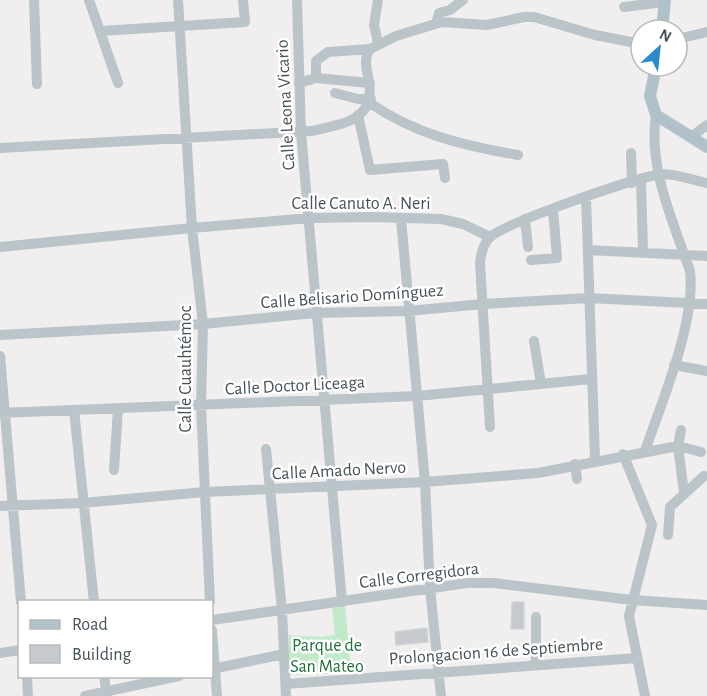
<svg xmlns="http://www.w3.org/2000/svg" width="707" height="696" viewBox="0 0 707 696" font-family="'Alegreya Sans',sans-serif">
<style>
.green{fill:#c0eaca}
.building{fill:#c6c9cd;stroke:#d2d5d8;stroke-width:1.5}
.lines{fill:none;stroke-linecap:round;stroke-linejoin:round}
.minor{stroke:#bac4c9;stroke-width:10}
.major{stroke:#b0c1ca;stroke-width:12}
.labels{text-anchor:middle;stroke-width:5;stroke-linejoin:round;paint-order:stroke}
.street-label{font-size:18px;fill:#485359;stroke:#fff}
.park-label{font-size:18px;fill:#20723d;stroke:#fff}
</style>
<rect width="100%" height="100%" fill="#f0eeee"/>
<!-- green -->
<path class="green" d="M345 605 351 673 289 675V635L319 637 335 635 332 606Z"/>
<!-- building -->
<path class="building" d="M512 602H524V629H511Z
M427 628 428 642 396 645 395 632Z"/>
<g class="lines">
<!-- minor -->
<path class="minor" d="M34 0 37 84
M89 0 118 83
M178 0 192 228 203 324 201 406 210 602
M297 0 301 132 342 602
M624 7 664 2
M436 24 439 13 450 10 463 0
M100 31 245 22 243 0
M677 39 707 32
M378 43 374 25 378 0
M316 78 370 83
M299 83 316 78V61L328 52 370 49
M335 93 358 99H371
M370 103C414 134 465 146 518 155
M358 115 370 170 443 164 445 178
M691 137 707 125
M0 148 312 131C346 123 378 120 368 76 366 67 364 58 370 49L396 36 442 22 487 25 524 17H534L595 35 641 44
M631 153 632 183
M641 180 643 252
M586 197 595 460
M401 219 425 482 430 588 441 696
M525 219 528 247
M0 247 192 228 310 218 371 217 441 219 463 224 490 237
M588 250 707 256
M531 260 557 258 553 209
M0 335 203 324 315 313 408 311 483 304 589 298 707 304
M534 341 541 384
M0 356 21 602
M674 365 707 371
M74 410 94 602
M0 413 417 396 591 379
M490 427 480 263C481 254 483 245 489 238 502 224 634 178 657 175 672 172 692 180 707 183
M681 430 678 446 684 493
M266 449 282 610 286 696
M645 451C662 401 696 322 690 271 673 221 648 168 656 115
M623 454 652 525 629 616 645 696
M575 464 577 479
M114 470 118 409
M0 506 82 503 205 492 425 482 538 473 678 446 701 452
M668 535 670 507 704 476
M536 617V665
M212 620 467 583H494L632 600 707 605
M212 630 217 696
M0 653 20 650
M212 669 284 654
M27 676 28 696
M104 676 107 696
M286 684 637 658
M85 696 179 676"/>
<!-- major -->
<path class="major" d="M662 30 665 0
M656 66 650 96 656 115 707 147"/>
</g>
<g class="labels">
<!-- street labels -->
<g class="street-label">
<text transform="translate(285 105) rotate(-93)" y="6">Calle Leona Vicario</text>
<text x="361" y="209">Calle Canuto A. Neri</text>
<text transform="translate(352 296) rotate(-4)" y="6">Calle Belisario Domínguez</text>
<text transform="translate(185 369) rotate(-90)" y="6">Calle Cuauhtémoc</text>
<text transform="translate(295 385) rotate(-3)" y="6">Calle Doctor Liceaga</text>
<text transform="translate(339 470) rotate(-3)" y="6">Calle Amado Nervo</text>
<text transform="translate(419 575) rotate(-7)" y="6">Calle Corregidora</text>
<text transform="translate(496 651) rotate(-4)" y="6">Prolongacion 16 de Septiembre</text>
</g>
<!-- park labels -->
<g class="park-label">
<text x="327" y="651">Parque de<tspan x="327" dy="21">San Mateo</tspan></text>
</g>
</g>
<!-- legend -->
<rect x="18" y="600" width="195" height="78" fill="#ffffff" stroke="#b6babd" stroke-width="1.5"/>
<rect x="30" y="620" width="30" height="9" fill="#b0c1ca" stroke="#b6babd" stroke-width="1.5"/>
<text x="72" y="630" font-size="18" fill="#485359">Road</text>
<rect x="30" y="645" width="30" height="18" fill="#c6c9cd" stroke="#b6babd" stroke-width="1.5"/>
<text x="72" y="660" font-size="18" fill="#485359">Building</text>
<!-- north arrow -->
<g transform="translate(659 48) rotate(27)"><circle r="28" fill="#ffffff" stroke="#b6babd" stroke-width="1.5"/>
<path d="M0-4.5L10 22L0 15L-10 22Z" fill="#2b89cc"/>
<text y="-9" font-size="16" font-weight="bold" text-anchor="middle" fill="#485359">N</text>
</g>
</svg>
